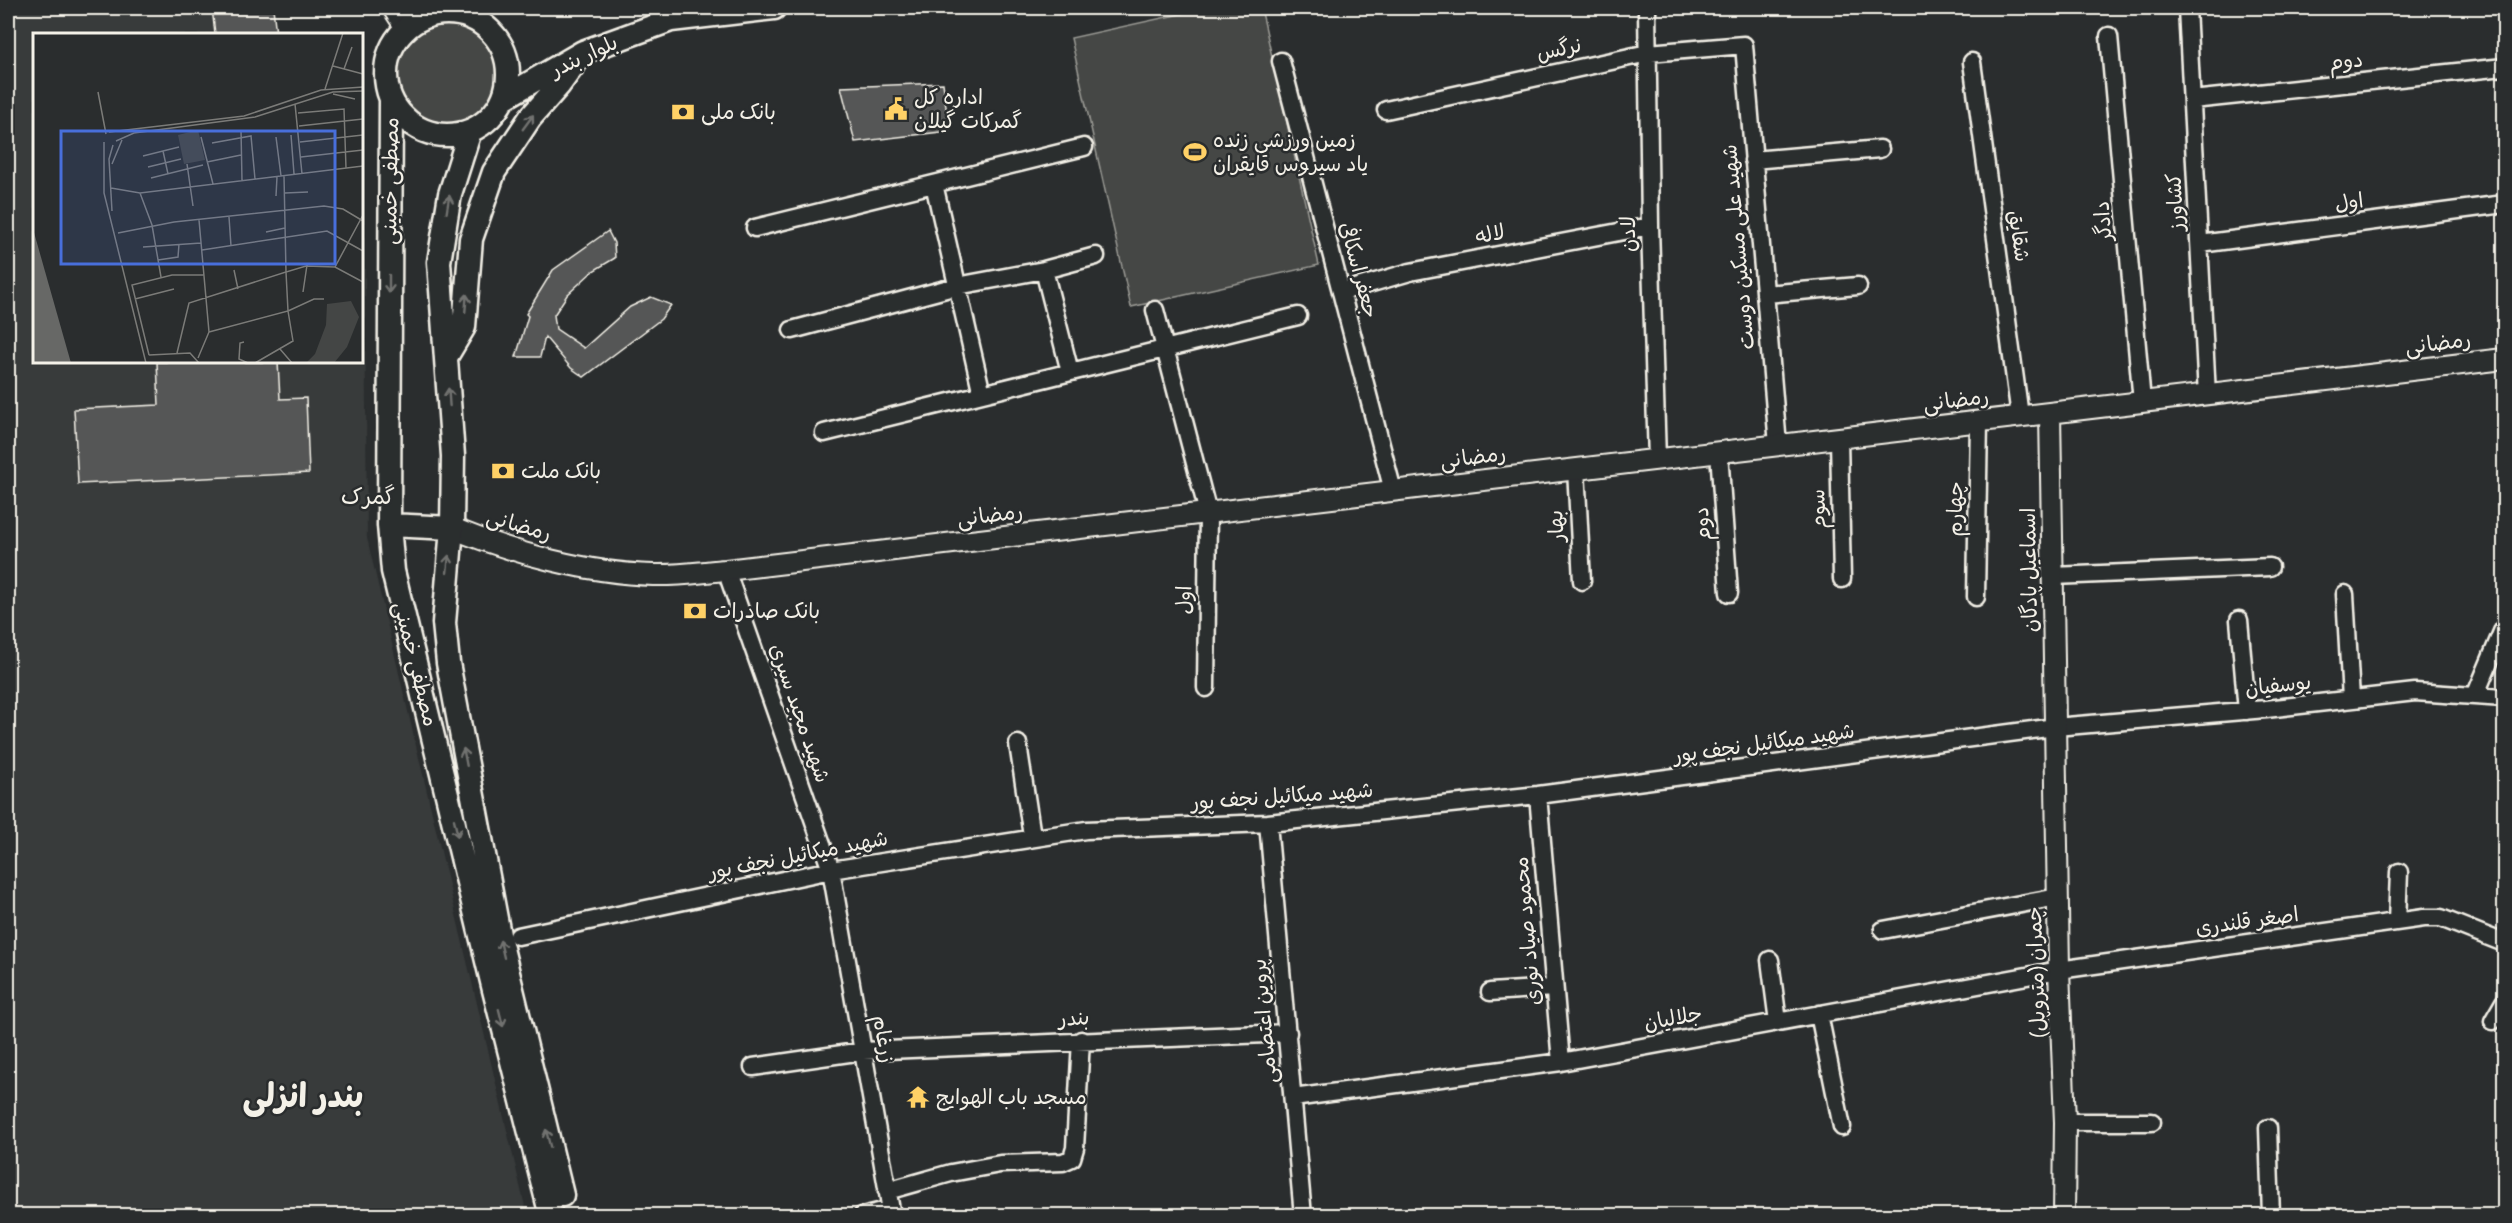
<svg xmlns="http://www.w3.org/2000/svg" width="2512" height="1223" viewBox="0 0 2512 1223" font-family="Delius,'Playpen Sans Arabic',sans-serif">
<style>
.built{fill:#373a3a}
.green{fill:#444645;stroke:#9c9c96;stroke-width:1.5}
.building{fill:#555756;stroke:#f4f1e8;stroke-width:1.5}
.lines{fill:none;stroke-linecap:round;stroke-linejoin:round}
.minor-casing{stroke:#f4f1e8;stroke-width:21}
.tertiary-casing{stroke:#f4f1e8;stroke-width:24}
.secondary-casing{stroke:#f4f1e8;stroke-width:27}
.minor{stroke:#2a2d2e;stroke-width:16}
.tertiary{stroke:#2a2d2e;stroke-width:20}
.secondary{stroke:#2a2d2e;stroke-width:22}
.oneway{stroke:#71726f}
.labels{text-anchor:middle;stroke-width:5;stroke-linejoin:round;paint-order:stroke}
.street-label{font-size:21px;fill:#f4f1e8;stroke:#2a2d2e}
.poi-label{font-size:21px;fill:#f4f1e8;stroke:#2a2d2e;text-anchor:start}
.neighbourhood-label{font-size:22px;fill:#f4f1e8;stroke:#2a2d2e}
.town-label{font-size:33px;font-weight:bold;fill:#f4f1e8;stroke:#2a2d2e}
.inset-road{fill:none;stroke:#7b7b78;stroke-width:1.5}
.view{fill:#486fdb;fill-opacity:0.15;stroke:#486fdb;stroke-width:3}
.inset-edge{fill:none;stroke:#f4f1e8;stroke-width:3}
</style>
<rect width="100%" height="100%" fill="#2a2d2e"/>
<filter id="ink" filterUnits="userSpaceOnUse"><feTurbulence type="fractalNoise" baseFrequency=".0167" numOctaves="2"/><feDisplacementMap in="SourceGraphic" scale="12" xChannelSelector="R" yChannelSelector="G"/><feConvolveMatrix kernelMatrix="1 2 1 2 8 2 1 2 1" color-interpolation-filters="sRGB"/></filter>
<g filter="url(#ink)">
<!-- built -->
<path class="built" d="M8 8H245L249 34H34V362H362V135H364L367 538 527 1215H8Z"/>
<!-- green -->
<path class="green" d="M1208 8H1261L1319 265 1131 307 1071 38Z
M395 74a52 52 0 1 1 104 0a52 52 0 1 1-104 0Z"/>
<!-- building -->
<path class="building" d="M212 8H273L276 34H215Z
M943 83 949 131 855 142 841 87Z
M608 231 614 243 615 258 593 271 567 295 554 315 556 329 584 348 630 307 651 297 671 305 661 319 584 377 571 368 545 337 540 357H516L528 316 526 314 553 270Z
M157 362H278L280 399 306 398 309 473 78 484 74 409 159 405Z"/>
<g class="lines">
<!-- minor casing -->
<g class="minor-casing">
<path id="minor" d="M1647 8 1650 226 1657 460
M2187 8 2207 395
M2109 36 2142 402
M1281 61 1393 491
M1972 62 2020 416
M2192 100 2504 67
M1386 110 1648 53 1744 45 1778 445
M1753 160 1880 149
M934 184 982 394
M755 228 1084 147
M2200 244 2504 204
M1044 270 1070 372
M1341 292 1410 272 1650 226
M1765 294 1858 286
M1155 310 1208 513 1206 688
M792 330 957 286 1044 270 1096 256
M824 433 1298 316
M1839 438 1842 579
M1719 452 1729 593
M1576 469 1582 581
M726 570 831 870 892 1216
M2053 576 2270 567
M2345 594 2351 699
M1976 597 1979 421
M2239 620 2247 711
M2475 696 2504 627
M1018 744 1032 836
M1538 795 1561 1062
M1268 823 1303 1216
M2397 922 2399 872
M1883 930 2058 897
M518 936 831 870 1086 830 1268 823 1538 795 2055 727 2266 709 2415 692 2504 698
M1770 960 1778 1022
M1490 992 1554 988
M1819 1014 1842 1127
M2493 1021 2504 1002
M753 1067 863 1051 1288 1033
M1293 1098 1561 1062 2059 970 2424 918H2441L2504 943
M2065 1122H2152
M2268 1128 2271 1216
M887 1191 951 1173 1000 1164 1063 1162 1072 1158 1075 1148 1081 1040
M862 1216 891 1209"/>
</g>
<!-- tertiary casing -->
<g class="tertiary-casing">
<path id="tertiary" d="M393 8 406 28
M2050 413 2059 970 2065 1122 2064 1216
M452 528C513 553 587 573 653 575 677 576 702 572 726 570L2504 359"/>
</g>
<!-- secondary casing -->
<g class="secondary-casing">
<path id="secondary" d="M386 74a61 61 0 1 1 122 0a61 61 0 1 1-122 0Z
M504 98 583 52 671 20 774 8
M391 99 389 525 393 571 494 990 551 1216
M470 131 450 194 439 262 453 456 452 528 444 623 448 663 500 940 562 1195
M446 357 464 327 471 239 494 172 530 118 559 85 583 52
M389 525 452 528"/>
</g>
<!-- minor -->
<use href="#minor" class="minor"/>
<!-- tertiary -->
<use href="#tertiary" class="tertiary"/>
<!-- secondary -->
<use href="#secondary" class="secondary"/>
</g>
<!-- one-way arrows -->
<defs><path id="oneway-shaft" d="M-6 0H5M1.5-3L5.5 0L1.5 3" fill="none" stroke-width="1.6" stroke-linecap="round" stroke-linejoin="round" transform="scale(1.5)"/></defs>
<g class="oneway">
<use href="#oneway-shaft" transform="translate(528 122) rotate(-54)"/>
<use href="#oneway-shaft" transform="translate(448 204) rotate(-81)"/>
<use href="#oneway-shaft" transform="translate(389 284) rotate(90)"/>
<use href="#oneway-shaft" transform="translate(466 303) rotate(-85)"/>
<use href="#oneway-shaft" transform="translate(449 397) rotate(-94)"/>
<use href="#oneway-shaft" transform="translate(448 564) rotate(-84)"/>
<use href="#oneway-shaft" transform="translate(465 757) rotate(-101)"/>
<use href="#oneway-shaft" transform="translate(456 828) rotate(77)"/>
<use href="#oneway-shaft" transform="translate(502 949) rotate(-103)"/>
<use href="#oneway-shaft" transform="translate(501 1018) rotate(76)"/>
<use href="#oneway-shaft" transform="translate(548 1138) rotate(-104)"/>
</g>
</g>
<!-- icons -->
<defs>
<g id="civic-bare" transform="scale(1.8)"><path d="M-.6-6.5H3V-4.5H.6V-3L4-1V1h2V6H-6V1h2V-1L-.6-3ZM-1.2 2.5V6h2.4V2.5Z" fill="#ffd166" stroke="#2a2d2e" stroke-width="2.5" paint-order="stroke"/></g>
<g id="bank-bare" transform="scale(1.8)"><path d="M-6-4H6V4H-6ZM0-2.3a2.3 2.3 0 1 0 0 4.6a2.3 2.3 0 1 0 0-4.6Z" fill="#ffd166" stroke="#2a2d2e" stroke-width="2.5" paint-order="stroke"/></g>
<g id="stadium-bare" transform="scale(1.8)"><path d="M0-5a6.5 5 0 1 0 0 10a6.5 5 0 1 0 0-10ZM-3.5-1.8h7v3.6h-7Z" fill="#ffd166" stroke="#2a2d2e" stroke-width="2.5" paint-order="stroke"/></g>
<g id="temple-bare" transform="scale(1.8)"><path d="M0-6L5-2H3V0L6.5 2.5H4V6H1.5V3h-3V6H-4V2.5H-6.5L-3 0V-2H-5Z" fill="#ffd166" stroke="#2a2d2e" stroke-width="2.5" paint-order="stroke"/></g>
</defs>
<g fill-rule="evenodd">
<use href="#civic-bare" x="896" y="109"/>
<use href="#bank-bare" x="683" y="112"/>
<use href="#stadium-bare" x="1195" y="152"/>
<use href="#bank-bare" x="503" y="471"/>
<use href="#bank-bare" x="695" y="611"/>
<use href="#temple-bare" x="918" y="1097"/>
</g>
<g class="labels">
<!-- street labels -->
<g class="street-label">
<text transform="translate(1559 49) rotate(-12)" y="7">نرگس</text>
<text transform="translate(584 56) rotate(-25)" y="7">بلوار بندر</text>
<text transform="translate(2346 61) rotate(-6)" y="7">دوم</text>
<text transform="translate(390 181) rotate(-89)" y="7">مصطفی خمینی</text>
<text transform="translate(2175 202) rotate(-93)" y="7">کشاورز</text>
<text transform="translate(2349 202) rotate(-8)" y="7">اول</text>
<text transform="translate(2103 221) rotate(-95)" y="7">دادگر</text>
<text transform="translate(1490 234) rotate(-11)" y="7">لاله</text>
<text transform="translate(1628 234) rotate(-91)" y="7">لادن</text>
<text transform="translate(2019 236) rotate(82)" y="7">شقایق</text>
<text transform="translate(1738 247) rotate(-95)" y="7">شهید علی مسکین دوست</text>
<text transform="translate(1359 270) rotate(75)" y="7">جعفر اسکافی</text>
<text transform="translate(2438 343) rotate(-7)" y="7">رمضانی</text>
<text transform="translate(1956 400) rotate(-7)" y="7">رمضانی</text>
<text transform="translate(1473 457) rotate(-7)" y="7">رمضانی</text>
<text transform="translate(1818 509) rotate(-92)" y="7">سوم</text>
<text transform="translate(1955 509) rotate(-89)" y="7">چهارم</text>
<text transform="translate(990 515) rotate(-7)" y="7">رمضانی</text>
<text transform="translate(1702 524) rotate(-94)" y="7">دوم</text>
<text transform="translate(519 525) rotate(16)" y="7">رمضانی</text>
<text transform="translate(1556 526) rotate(-93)" y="7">بهار</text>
<text transform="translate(2029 570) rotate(-91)" y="7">اسماعیل پادگان</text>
<text transform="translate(1184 600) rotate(-89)" y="7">اول</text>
<text transform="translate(416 664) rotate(76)" y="7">مصطفی خمینی</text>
<text transform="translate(2278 685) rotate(-6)" y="7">یوسفیان</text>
<text transform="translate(800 713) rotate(71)" y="7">شهید مجید سیری</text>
<text transform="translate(1764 743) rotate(-8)" y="7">شهید میکائیل نجف پور</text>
<text transform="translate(1282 796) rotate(-4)" y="7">شهید میکائیل نجف پور</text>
<text transform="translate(798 855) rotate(-11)" y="7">شهید میکائیل نجف پور</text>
<text transform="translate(2247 921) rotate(-8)" y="7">اصغر قلندری</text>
<text transform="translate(1527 931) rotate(-95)" y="7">محمود صیاد نوری</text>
<text transform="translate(2036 972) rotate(-92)" y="7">چمران (متروپل)</text>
<text transform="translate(1074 1018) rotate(-3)" y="7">بندر</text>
<text transform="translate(1673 1018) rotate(-10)" y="7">جلالیان</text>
<text transform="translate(1264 1021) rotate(-95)" y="7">پروین اعتصامی</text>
<text transform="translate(884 1039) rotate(80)" y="7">زرغام</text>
</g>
<!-- poi labels -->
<g class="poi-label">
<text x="914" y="104">اداره کل<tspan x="914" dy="24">گمرکات گیلان</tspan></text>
<text x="701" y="119">بانک ملی</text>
<text x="1213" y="147">زمین ورزشی زنده<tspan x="1213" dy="24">یاد سیروس قایقران</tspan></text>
<text x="521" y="478">بانک ملت</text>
<text x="713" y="618">بانک صادرات</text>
<text x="936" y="1104">مسجد باب الهوایج</text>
</g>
<!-- neighbourhood labels -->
<g class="neighbourhood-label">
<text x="368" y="504">گمرک</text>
</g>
<!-- town labels -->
<g class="town-label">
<text x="303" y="1107">بندر انزلی</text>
</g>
</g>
<!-- overview -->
<g transform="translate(33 33)">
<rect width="330" height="330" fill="#2a2d2e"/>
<path d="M165 97 172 127 151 131 145 102ZM318 268 326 284 314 314 301 330H273L282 321 293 292 294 271Z" fill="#444645"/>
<path d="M0 196 38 330H0Z" fill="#676866"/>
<path class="inset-road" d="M300 33 330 41M311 36 319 14M292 56 310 0M65 59 73 101M300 61 322 66M262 71 269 141M265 80 311 76 313 135M266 93 330 86M208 97 209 148M76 99 211 83 288 57 330 54M258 102 261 141M168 104 180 151M243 104 248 143M83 108 101 100 222 84 300 59 330 58M71 109V160L113 330M267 109 330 102M179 110 218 103 222 146M130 118 135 141M110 123 146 114M268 124 330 117M174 129 208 122M79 131 89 107M154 131 160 173M115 134 148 126M118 145 170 132M78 155 107 160 330 133M107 160 119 192 128 244M252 160 275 159M243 163 244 144M79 178 76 126 80 112M196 184 198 213M233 199 252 195M85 200 141 189 291 173 310 176 330 188M110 214 168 210M169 217 294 198 330 218M125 227 145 224 146 211M302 234 330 182M201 237 205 256M270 259 274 232M102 266 141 256M176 299 255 278 253 239 273 233 302 234 330 249M211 309 207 310 206 326 215 330M247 316 259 330M144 320 156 270 253 239 251 143M116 322 99 252 139 242H171M116 322 157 320 166 330M165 325 176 299 166 187M222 330 260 308 255 278 281 266H291"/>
<path class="view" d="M28 98H302V231H28Z"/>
<rect width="330" height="330" class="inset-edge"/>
</g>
<!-- margin -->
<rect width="2512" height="1223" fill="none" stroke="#2a2d2e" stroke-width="30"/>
<rect x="15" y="15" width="2482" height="1193" fill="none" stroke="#f4f1e8" stroke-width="2" filter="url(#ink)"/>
</svg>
